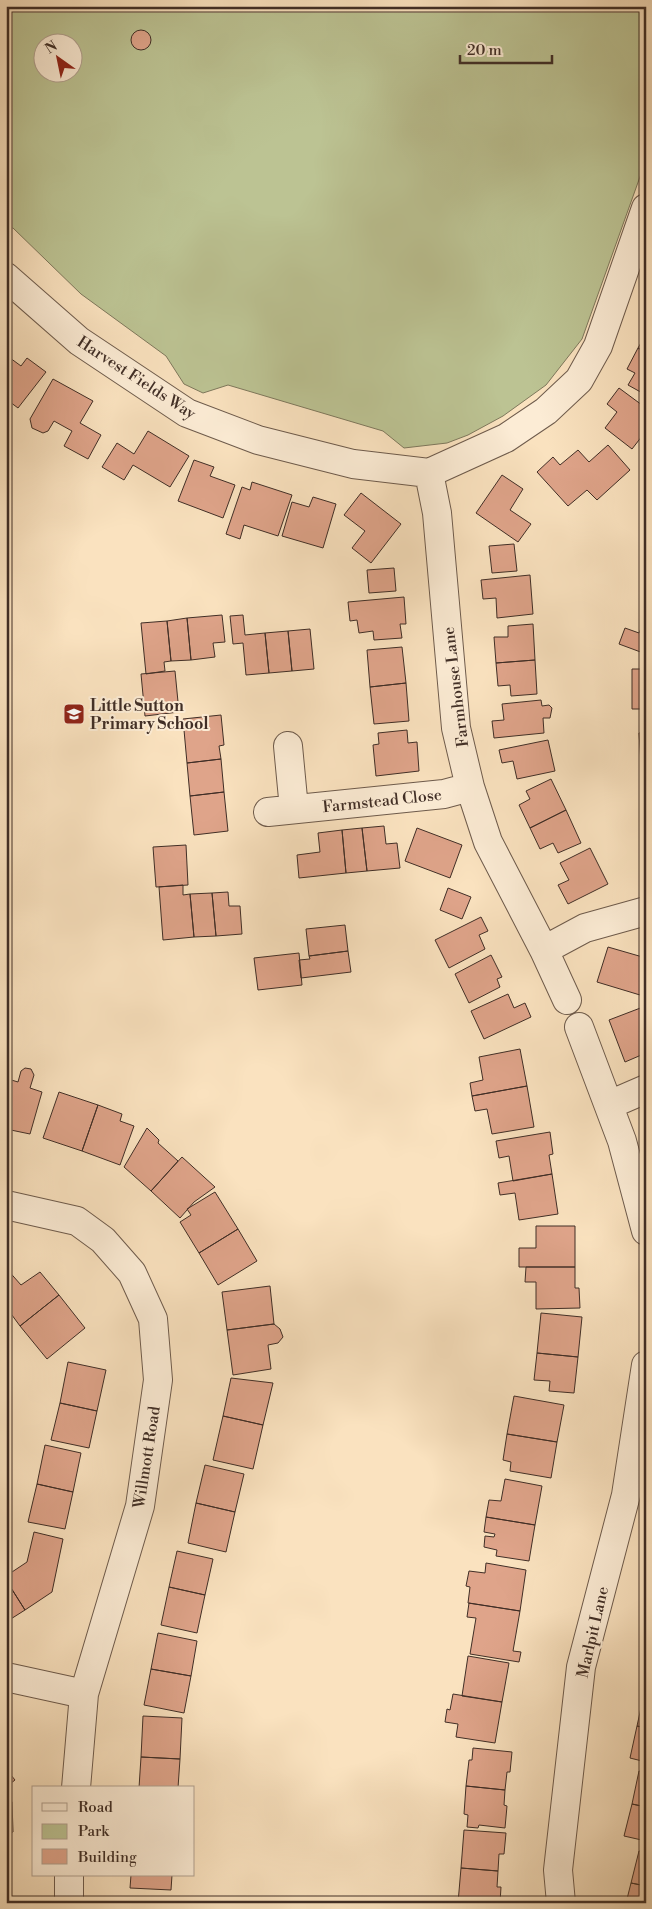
<svg xmlns="http://www.w3.org/2000/svg" width="652" height="1909" viewBox="0 0 652 1909" font-family="'Libre Bodoni',serif">
<style>
.green{fill:#bcc393;stroke:#7e785c;fill-rule:evenodd}
.building{fill:#dfa48a;stroke:#402e26}
.lines{fill:none;stroke-linecap:round;stroke-linejoin:round}
.minor-casing{stroke:#6e5b4c;stroke-width:30}
.minor{stroke:#fcecd5;stroke-width:28}
.labels{text-anchor:middle;stroke-width:4;stroke-linejoin:round;paint-order:stroke}
.street-label{font-size:16px;fill:#402e26;stroke:#fcecd5}
.poi-label{font-size:16px;font-weight:bold;fill:#402e26;stroke:#fcecd5;text-anchor:start}
</style>
<rect width="100%" height="100%" fill="#fae2bf"/>
<filter id="stains"><feTurbulence type="fractalNoise" baseFrequency=".004" numOctaves="4"/><feColorMatrix values="0 0 0 0 .2 0 0 0 0 .09 0 0 0 0 .02 0 0 0 .5 -.17"/></filter>
<radialGradient id="worn" r=".72"><stop offset=".6" stop-color="#630" stop-opacity="0"/><stop offset="1" stop-color="#630" stop-opacity=".3"/></radialGradient>
<!-- green -->
<path class="green" d="M6 6H646V160L582 339 546 385 503 416 468 435 447 443 404 448 383 431 228 385 203 393 184 384 166 356 81 294 13 228 6 227ZM42 42H72V72H42Z"/>
<!-- building -->
<path class="building" d="M131 40a10 10 0 1 1 20 0a10 10 0 1 1-20 0Z
M646 334V352L638 348Z
M638 348 646 352V395L628 385 635 373 627 369Z
M6 355 21 366 27 358 46 372 18 408 6 399Z
M53 379 93 401 80 423 101 435 88 459 64 446 72 431 54 421 48 431 43 433 32 428 30 419Z
M619 388 646 408V431L632 449 605 428 617 412 607 404Z
M148 431 189 456 170 487 133 465 124 480 102 467 117 443 134 454Z
M608 445 630 470 597 500 587 490 568 506 537 472 553 457 560 465 578 450 589 462Z
M194 460 214 467 210 476 235 485 223 518 178 501Z
M502 475 523 489 510 510 531 524 518 542 476 513Z
M252 482 292 495 278 536 244 525 240 539 226 534 242 487 250 490Z
M361 493 401 524 371 563 352 548 365 531 344 515Z
M313 497 336 504 323 548 282 536 292 502 309 507Z
M514 544 517 571 492 573 489 546Z
M394 568 396 591 369 593 367 570Z
M530 575 533 614 497 618 496 598 483 599 481 580Z
M404 597 406 624H400L402 638 374 640 373 631 359 633 357 620 350 621 348 602Z
M222 615 225 642 213 643 215 657 191 660 187 618Z
M243 615 245 635 265 633 269 673 246 675 243 643 233 644 230 616Z
M646 616V654L619 644 625 628 639 633Z
M187 618 191 660 171 661 167 621Z
M167 621 171 661 164 662 165 671 146 674 141 623Z
M533 624 535 660 496 663 494 637H508V626Z
M310 629 314 669 292 671 288 631Z
M288 631 292 671 269 673 265 633Z
M402 647 406 683 370 687 367 650Z
M535 660 537 694 511 696 510 685 498 686 496 663Z
M632 669H646V709H632Z
M175 671 179 712 145 716 141 674Z
M406 683 409 721 374 724 370 687Z
M541 700 542 706 549 705 552 708 550 718H543L544 733 494 738 492 721 504 720 502 704Z
M221 715 224 745 219 746 221 759 187 763 183 719Z
M407 730 408 743 417 742 419 771 376 776 373 745 379 744 378 733Z
M646 732V763H641L639 733Z
M548 740 555 771 517 779 513 761 502 763 499 750Z
M221 759 224 792 190 796 187 763Z
M551 779 566 810 530 828 519 805 530 799 526 791Z
M224 792 228 831 194 835 190 796Z
M566 810 581 843 558 853 553 843 540 849 530 828Z
M384 826 386 844 397 843 400 868 367 871 362 828Z
M362 828 367 871 346 873 342 830Z
M417 828 462 845 450 878 405 861Z
M342 830 346 873 299 878 297 855 320 852 318 833Z
M186 845 188 885 156 887 153 847Z
M590 848 608 884 568 904 558 885 569 880 560 863Z
M183 885V895L190 894 194 937 163 940 159 887Z
M448 888 471 897 462 919 440 910Z
M228 892 229 906H240L242 934 216 936 212 893Z
M212 893 216 936 194 937 190 894Z
M481 917 488 931 479 935 485 949 449 968 435 940Z
M345 925 348 951 309 956 306 929Z
M608 947 646 958V978L640 995 597 982Z
M348 951 351 972 301 978 299 960 310 959 309 956Z
M299 953 302 985 258 990 254 958Z
M491 955 502 977 497 979 500 987 469 1003 455 974Z
M508 994 514 1008 525 1003 531 1017 484 1039 471 1011Z
M643 1007 646 1015V1053L625 1062 609 1020Z
M520 1049 527 1086 472 1096 470 1083 483 1080 479 1057Z
M25 1068 31 1069 34 1075 30 1088 42 1092 30 1134 6 1129V1083L8 1079 18 1082 21 1071Z
M527 1086 534 1127 492 1134 487 1109 475 1111 472 1096Z
M59 1092 98 1105 82 1151 43 1138Z
M98 1105 122 1114 120 1121 134 1126 120 1165 82 1151Z
M147 1128 159 1140 158 1143 178 1161 151 1191 124 1167Z
M550 1132 553 1154 549 1155 552 1174 513 1181 509 1156 499 1158 496 1141Z
M182 1157 215 1187 194 1202 180 1218 151 1191Z
M552 1174 558 1214 519 1220 515 1193 500 1195 498 1183Z
M215 1192 238 1229 199 1253 180 1222 191 1215 187 1209Z
M536 1226H575V1267H519V1248H536Z
M238 1229 257 1261 218 1285 199 1253Z
M526 1267H575V1288H579L580 1308 536 1309V1282H525Z
M6 1268 21 1285 40 1272 59 1295 20 1326 6 1307Z
M270 1286 274 1324 227 1330 222 1292Z
M59 1295 85 1328 47 1359 20 1326Z
M541 1313 582 1317 578 1357 537 1353Z
M274 1324 280 1329 283 1337 278 1343 268 1345 271 1369 233 1375 227 1330Z
M537 1353 578 1357 574 1393 549 1391 550 1381 534 1380Z
M68 1362 106 1370 97 1411 60 1403Z
M231 1378 273 1383 263 1425 223 1416Z
M514 1396 564 1405 557 1442 507 1434Z
M60 1403 97 1411 89 1448 51 1440Z
M223 1416 263 1425 253 1469 213 1460Z
M507 1434 557 1442 551 1478 510 1471 511 1462 503 1460Z
M45 1445 81 1453 73 1492 37 1484Z
M205 1465 244 1474 235 1512 196 1503Z
M505 1479 542 1486 535 1525 486 1517 489 1500 501 1501Z
M37 1484 73 1492 65 1529 28 1522Z
M196 1503 235 1512 226 1552 188 1543Z
M486 1517 535 1525 529 1561 496 1556 497 1550 484 1547 485 1536 494 1537 495 1534 484 1532Z
M34 1532 63 1539 52 1592 25 1610 6 1580V1576L27 1562Z
M177 1551 213 1559 205 1595 169 1587Z
M486 1563 526 1570 520 1611 468 1603 470 1587 466 1586 469 1571 485 1573Z
M6 1580 25 1610 6 1622Z
M169 1587 205 1595 197 1633 161 1625Z
M469 1603 520 1611 513 1651 521 1652 519 1662 470 1654 476 1618 467 1617Z
M158 1633 197 1641 191 1676 151 1669Z
M468 1656 509 1663 502 1702 462 1696Z
M151 1669 191 1676 184 1713 144 1705Z
M453 1694 502 1702 495 1743 456 1737 458 1724 445 1722 447 1709 450 1710Z
M644 1694H646V1728L637 1726Z
M143 1716 182 1718 180 1759 141 1757Z
M637 1726 646 1728V1762L630 1758Z
M473 1748 512 1752 510 1772H507L505 1790 466 1786 469 1760H472Z
M141 1757 180 1759 178 1788H139Z
M6 1769 15 1780 6 1787Z
M639 1771 646 1773V1807L632 1804Z
M466 1786 505 1790 504 1805 507 1806 505 1828 479 1825 478 1828 467 1827 468 1815 464 1814Z
M6 1794 12 1802 13 1832 7 1834V1842Z
M632 1804 646 1807V1841L624 1836Z
M464 1830 506 1833 504 1854H499L498 1871 461 1868Z
M6 1849H11L10 1868H6Z
M639 1851 646 1852V1886L631 1883Z
M461 1868 498 1871 497 1887H501L500 1903H458Z
M131 1875H172L171 1890 130 1888Z
M631 1883 646 1886V1903H626Z"/>
<g class="lines">
<!-- minor casing -->
<g class="minor-casing">
<path id="minor" d="M6 277 79 341 187 413 258 440 353 464 429 473 506 438 546 411 579 380 598 346 646 208
M429 473 437 513 456 728 470 787 488 842 544 950 567 1000
M288 746 294 809
M268 812 444 794 470 787
M544 950 585 928 646 911
M579 1027 622 1141 646 1231
M609 1105 646 1089
M6 1205 77 1221 103 1240 132 1273 153 1319 158 1380 140 1506 84 1694 76 1788
M6 1677 84 1694
M69 1903V1875
M561 1903 558 1870 581 1667 626 1495 646 1365"/>
</g>
<!-- minor -->
<use href="#minor" class="minor"/>
</g>
<!-- icons -->
<defs>
<g id="school-square" transform="scale(1.125)"><rect x="-9" y="-9" width="18" height="18" rx="4" fill="#8f2418" stroke="#fcecd5"/><path d="M0-5L7-2L0 1L-7-2ZM-4 1L0 2.5L4 1V4Q0 6-4 4Z" fill="#fff"/></g>
</defs>
<g fill-rule="evenodd">
<use href="#school-square" x="74" y="714"/>
</g>
<g class="labels">
<!-- street labels -->
<g class="street-label">
<text transform="translate(137 377) rotate(33)" y="6">Harvest Fields Way</text>
<text transform="translate(455 687) rotate(-97)" y="6">Farmhouse Lane</text>
<text transform="translate(382 800) rotate(-6)" y="6">Farmstead Close</text>
<text transform="translate(146 1457) rotate(-81)" y="6">Willmott Road</text>
<text transform="translate(592 1632) rotate(-77)" y="6">Marlpit Lane</text>
</g>
<!-- poi labels -->
<g class="poi-label">
<text x="90" y="711">Little Sutton<tspan x="90" dy="18">Primary School</tspan></text>
</g>
</g>
<!-- margin -->
<rect width="652" height="1909" fill="none" stroke="#fae2bf" stroke-width="25"/>
<rect x="8" y="8" width="637" height="1894" fill="none" stroke="#402e26" stroke-width="2.5"/>
<rect x="12" y="12" width="627" height="1884" fill="none" stroke="#402e26"/>
<!-- legend -->
<rect x="32" y="1786" width="162" height="90" fill="#fcecd5" stroke="#b1a08f"/>
<rect x="42" y="1803" width="25" height="8" fill="#fcecd5" stroke="#b1a08f"/>
<text x="78" y="1812" font-size="15" fill="#402e26">Road</text>
<rect x="42" y="1824" width="25" height="15" fill="#bcc393" stroke="#b1a08f"/>
<text x="78" y="1836" font-size="15" fill="#402e26">Park</text>
<rect x="42" y="1849" width="25" height="15" fill="#dfa48a" stroke="#b1a08f"/>
<text x="78" y="1862" font-size="15" fill="#402e26">Building</text>
<!-- north arrow -->
<g transform="translate(58 58) rotate(327)"><circle r="24" fill="#fcecd5" stroke="#b1a08f"/>
<path d="M0-4L9 19L0 12L-9 19Z" fill="#8f2418"/>
<text y="-8" font-size="14" font-weight="bold" text-anchor="middle" fill="#402e26">N</text>
</g>
<!-- scale -->
<path d="M460 55v8h92v-8" fill="none" stroke="#402e26" stroke-width="2.5"/>
<text x="467" y="55" font-size="15" fill="#402e26" stroke="#fcecd5" stroke-width="4" paint-order="stroke">20 m</text>
<rect width="100%" height="100%" filter="url(#stains)"/>
<rect width="100%" height="100%" fill="url(#worn)"/>
</svg>
